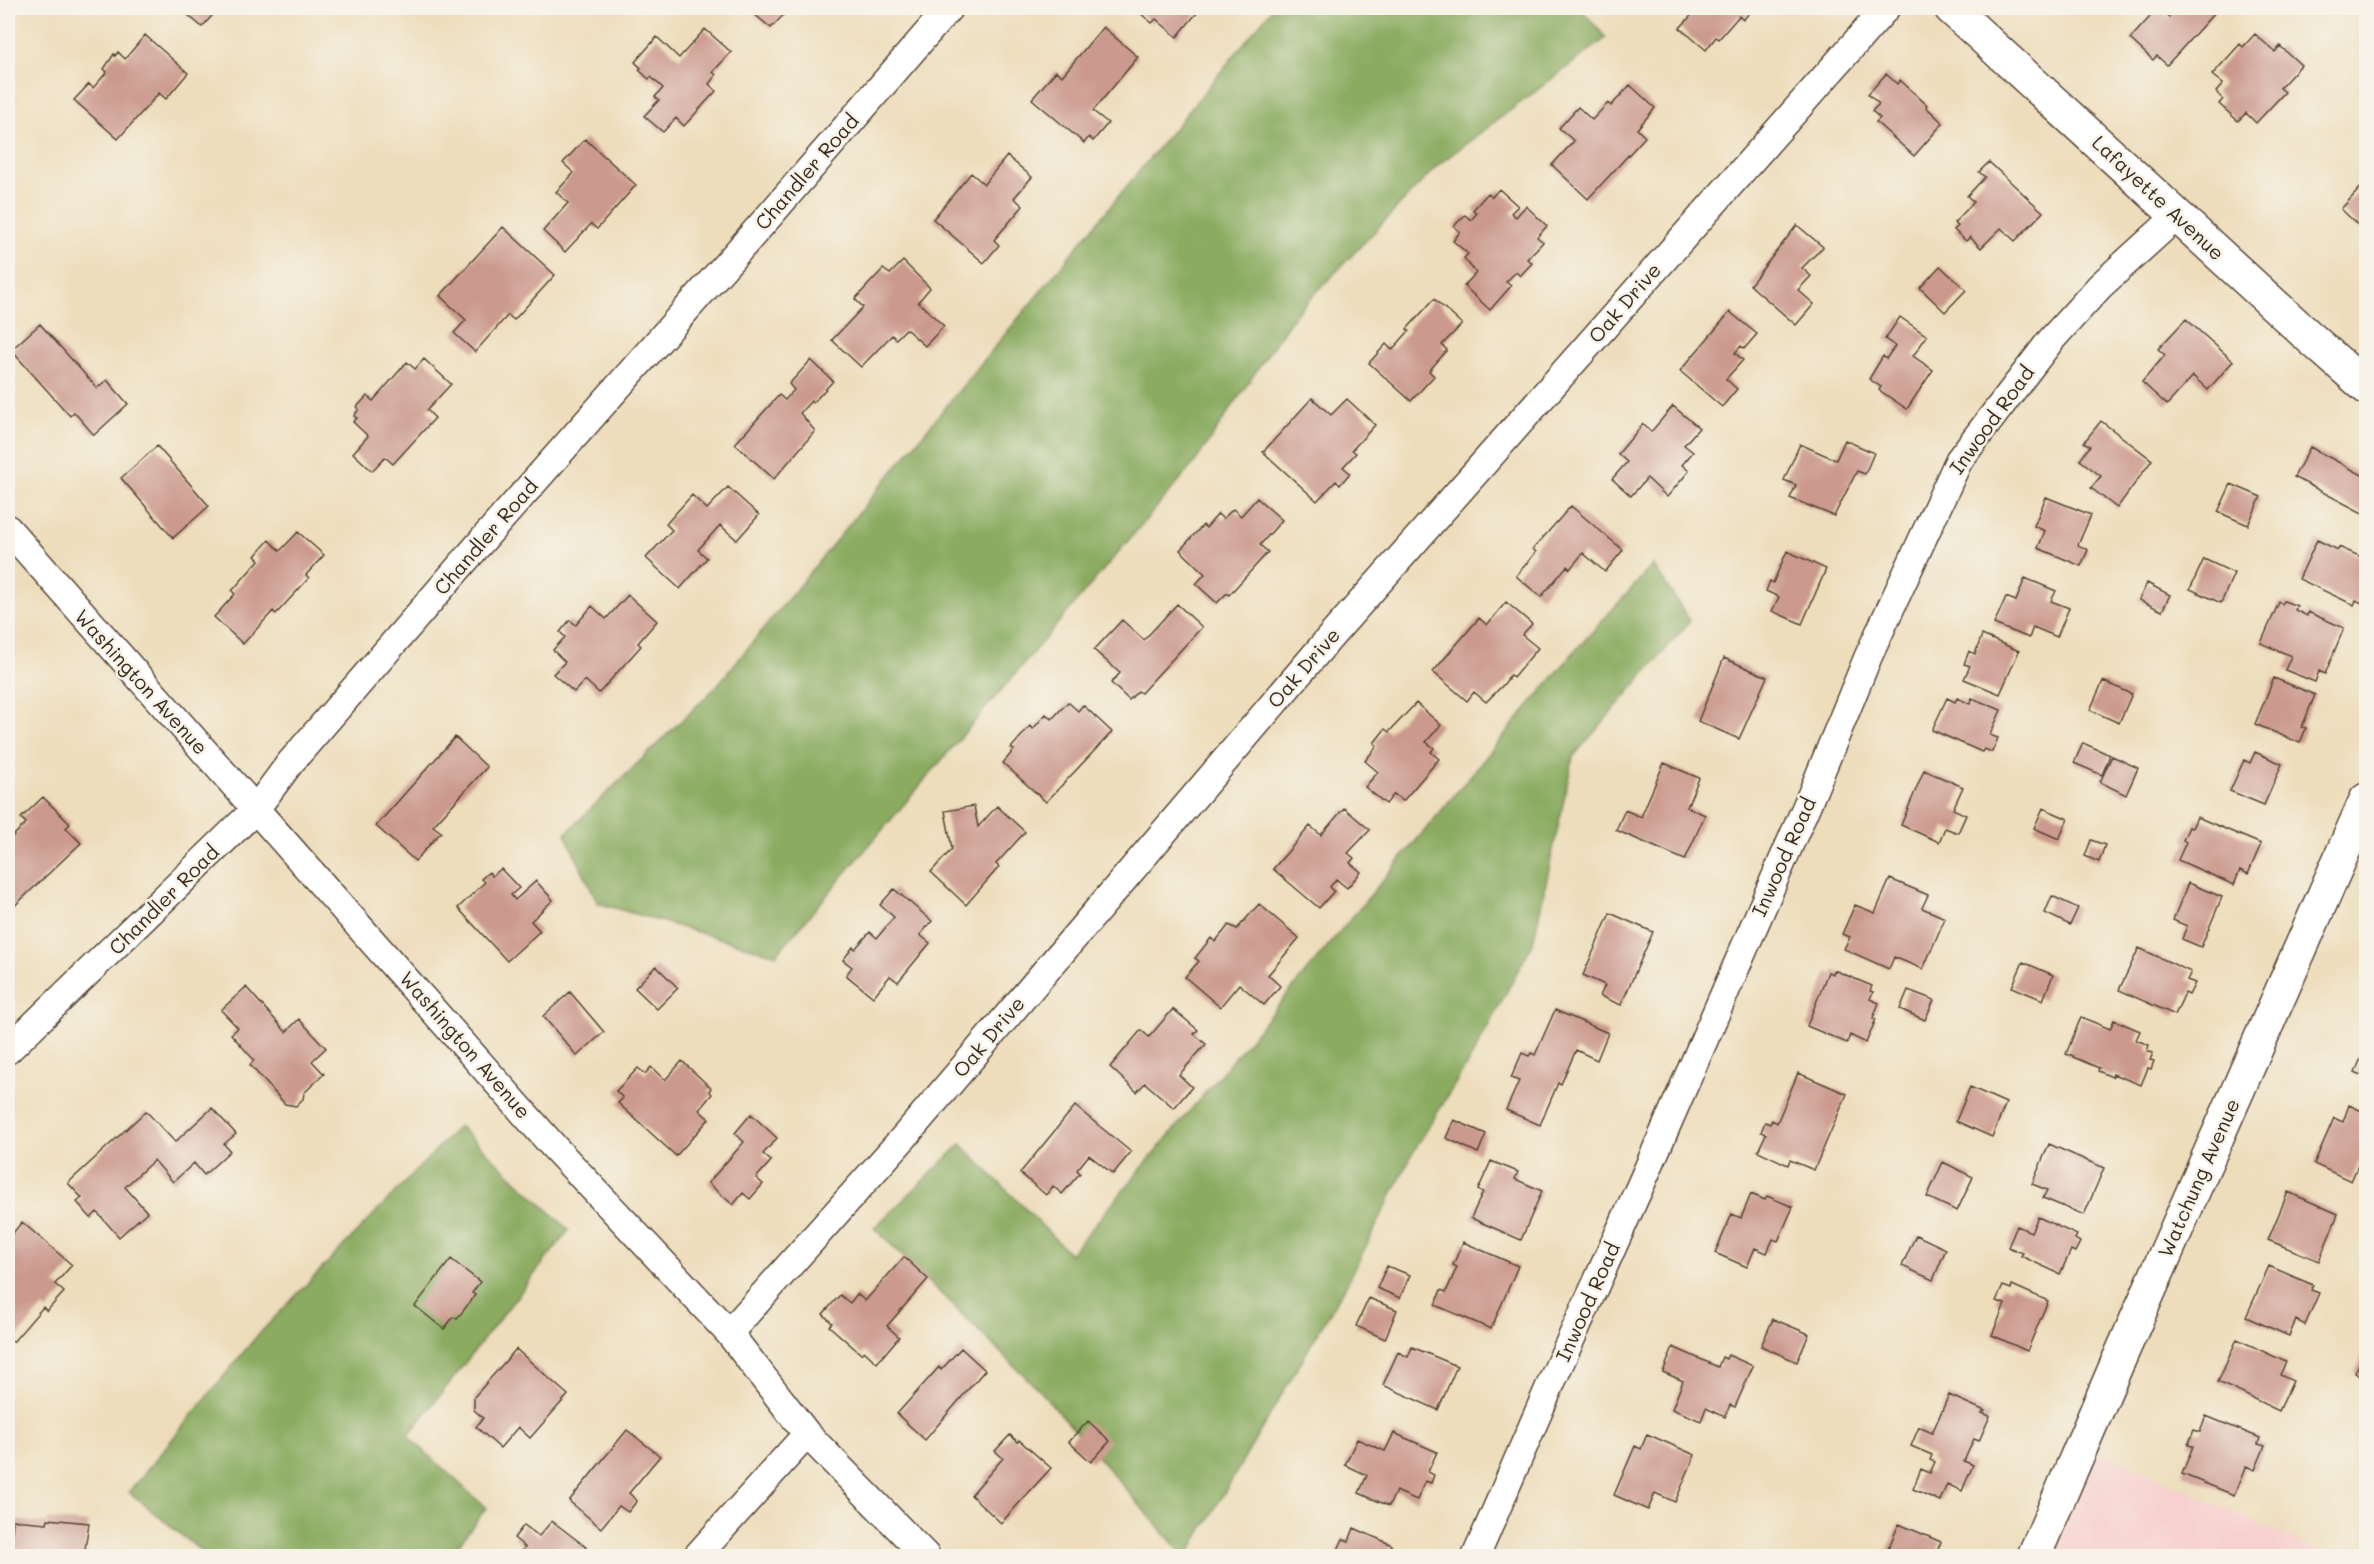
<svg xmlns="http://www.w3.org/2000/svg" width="2374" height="1564" viewBox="0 0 2374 1564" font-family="Mali,sans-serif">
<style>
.built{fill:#f7d0cf}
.forest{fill:#8aab60;stroke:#626a3f;stroke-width:1.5}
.building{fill:#cb998d}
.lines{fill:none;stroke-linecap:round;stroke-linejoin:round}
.minor-casing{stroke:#564536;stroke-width:30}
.tertiary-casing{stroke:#564536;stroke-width:36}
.secondary-casing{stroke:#564536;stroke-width:36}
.minor{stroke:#fff;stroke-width:27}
.tertiary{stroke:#fff;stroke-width:33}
.secondary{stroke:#fff;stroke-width:33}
.labels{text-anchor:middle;stroke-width:5;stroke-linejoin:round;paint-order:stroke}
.street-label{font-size:20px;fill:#3b2a1e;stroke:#f7f3e8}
</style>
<rect width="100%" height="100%" fill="#f7f3e8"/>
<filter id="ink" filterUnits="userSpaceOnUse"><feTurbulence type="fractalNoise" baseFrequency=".0167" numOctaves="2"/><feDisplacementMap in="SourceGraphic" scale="12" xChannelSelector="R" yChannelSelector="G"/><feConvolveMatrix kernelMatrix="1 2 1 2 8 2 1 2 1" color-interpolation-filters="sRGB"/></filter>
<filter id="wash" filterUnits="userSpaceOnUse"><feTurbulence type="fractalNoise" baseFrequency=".008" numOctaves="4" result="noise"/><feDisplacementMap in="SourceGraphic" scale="24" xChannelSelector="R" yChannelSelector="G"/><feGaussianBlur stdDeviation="1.35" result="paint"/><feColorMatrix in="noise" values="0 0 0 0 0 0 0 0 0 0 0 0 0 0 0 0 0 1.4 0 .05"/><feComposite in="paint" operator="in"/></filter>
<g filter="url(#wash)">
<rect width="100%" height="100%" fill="#edddbb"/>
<!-- built -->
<path class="built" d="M2083 1443 2329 1556H2033Z"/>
<!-- forest -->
<path class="forest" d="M1273 8H1580L1606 38 1438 165 1292 318 1195 462 776 955 598 903 565 834 715 688Z
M1653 565 1690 621 1573 757 1533 943 1471 1058 1415 1149 1349 1280 1187 1556H1184L1042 1393 874 1228 961 1144 1070 1254 1574 652Z
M459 1126 569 1230 408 1436 486 1508 450 1556H207L129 1492 256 1337Z"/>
<g id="blocks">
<!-- building -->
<path class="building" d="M180 8H219L202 27Z
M747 8H790L771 28Z
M1134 8H1201L1177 37 1156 19 1152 23Z
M1698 8H1754L1743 20 1739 16 1719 39 1716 37 1706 50 1680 28Z
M2158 8 2169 17 2178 8H2210L2215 12 2167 65 2157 56 2153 60 2130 39Z
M1103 27 1138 57 1093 111 1108 123 1093 141 1089 137 1084 143 1032 99 1056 71 1062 76Z
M705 29 731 52 713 72 716 75 709 84 716 91 684 126 676 118 663 132 644 116 659 100 655 97 663 88 651 77 649 79 639 70 641 68 635 62 657 37 679 58Z
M2255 34 2275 52 2280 46 2301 65 2280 88 2285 92 2256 123 2246 113 2238 121 2219 104 2223 99 2216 92 2223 84 2212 75 2240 44 2243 47Z
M145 35 188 73 166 99 159 93 118 139 74 100 89 84 93 88 107 72 104 69 114 54 115 56 118 52 125 59Z
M1886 74 1897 84 1900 80 1927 105 1926 107 1943 123 1914 156 1876 122 1880 118 1872 111 1879 104 1868 94Z
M1630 85 1655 108 1637 129 1645 137 1588 199 1552 165 1574 141 1559 128 1578 107 1592 120 1608 103 1611 106Z
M585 139 636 185 597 229 591 224 565 252 543 231 568 203 556 192 574 173 563 163Z
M1007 156 1032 177 1014 198 1023 206 994 240 999 245 984 263 933 219 971 173 984 184Z
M1989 162 2043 212 2015 241 2001 228 1981 248 1970 237 1966 241 1954 230 1958 226 1954 223 1974 202 1967 196 1985 177 1979 172Z
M2366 182V220L2360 227 2341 209Z
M1499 189 1518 206 1511 213 1516 217 1526 206 1547 226 1537 237 1543 242 1527 259 1532 263 1520 276 1516 272 1506 282 1511 286 1490 310 1464 286 1476 273 1464 258 1468 254 1453 241 1460 232 1454 226 1465 215 1471 220 1477 213 1473 210 1488 193 1492 197Z
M1797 225 1823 247 1802 268 1811 276 1798 290 1814 304 1796 325 1750 285Z
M503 227 555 275 514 320 508 315 475 352 454 333 466 320 440 296Z
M903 261 930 288 918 302 944 326 925 346 906 329 896 339 892 335 861 367 832 340 863 307 855 299 883 269 890 274Z
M1940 266 1966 290 1945 312 1920 288Z
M1434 299 1462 324 1442 345 1447 350 1429 371 1434 376 1411 401 1369 363 1386 344 1392 350 1409 331 1407 329Z
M1730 312 1757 334 1744 349 1741 346 1735 353 1743 360 1726 379 1737 389 1722 407 1680 371Z
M1900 317 1927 336 1913 356 1933 370 1907 409 1879 390 1881 387 1869 379 1883 356 1886 359 1895 346 1885 339Z
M2186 319 2233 361 2208 390 2193 376 2167 405 2142 382 2165 355 2158 349Z
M40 324 97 388 107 380 128 404 94 435 74 412 70 416 11 350Z
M424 359 451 384 427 410 435 418 393 464 385 457 372 471 353 453 368 436 353 422 357 418 354 416 359 409 357 407 367 396 373 401 407 362 415 369Z
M811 360 833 381 813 403 811 401 800 413 815 431 774 479 735 444 779 395 785 400 794 390 789 384Z
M1312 398 1331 415 1347 399 1375 425 1352 450 1356 453 1343 467 1350 473 1340 485 1336 481 1317 501 1263 452Z
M1673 406 1699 428 1684 445 1693 452 1682 465 1689 471 1667 497 1647 478 1631 496 1612 479 1627 462 1618 454 1643 424 1651 432Z
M2101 421 2152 460 2117 508 2091 488 2101 476 2080 460 2090 446 2084 442Z
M1845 440 1874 453 1865 474 1857 471 1834 516 1790 498 1796 485 1784 480 1800 444 1836 460Z
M157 446 209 506 173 538 121 478Z
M2310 447 2366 477V515L2294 477Z
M2231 484 2261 497 2248 525 2218 512Z
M728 487 759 515 737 540 720 525 698 550 707 558 680 589 646 558 672 530 666 524 692 495 707 509Z
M2046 497 2091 515 2078 545 2088 550 2081 566 2038 548 2045 531 2034 526Z
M1257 498 1282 520 1260 545 1268 552 1229 595 1227 593 1217 603 1196 584 1205 574 1180 550 1203 525 1206 528 1218 514 1223 519 1233 509 1241 516Z
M1571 506 1623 550 1605 572 1583 553 1570 569 1567 566 1541 597 1516 576 1536 552 1533 549Z
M298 532 324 555 306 575 309 578 276 614 273 611 243 644 214 617 235 594 232 591 259 560 255 556 269 540 280 551Z
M2317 540 2338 550 2339 547 2366 559V605L2356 600 2354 605 2299 579Z
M1787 551 1826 569 1802 624 1772 611 1779 597 1766 591 1770 581 1773 583Z
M2204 559 2234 573 2221 603 2190 589Z
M2025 578 2056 591 2051 601 2069 608 2057 637 2033 627 2029 638 1994 624 2006 597 2016 601Z
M2147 583 2170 595 2162 611 2139 600Z
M628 595 657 621 638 643 641 646 599 693 585 680 574 692 553 674 565 662 553 650 565 637 560 632 570 620 576 625 592 606 606 619Z
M2284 601 2297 606 2295 610 2307 616 2308 612 2344 628 2325 674 2319 671 2315 682 2285 670 2291 656 2261 643 2279 602 2282 604Z
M1506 602 1532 624 1522 635 1538 648 1513 678 1510 675 1507 679 1508 680 1486 702 1474 692 1467 701 1433 672 1479 618 1487 625Z
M1177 604 1202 627 1141 693 1138 691 1129 700 1111 683 1120 673 1094 650 1122 620 1144 640Z
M1982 635 2019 651 2000 694 1964 679 1970 666 1964 664 1969 651 1975 654Z
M1724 658 1767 677 1739 739 1698 721Z
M2274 678 2315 695 2302 727 2306 728 2300 743 2255 724Z
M2103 681 2132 694 2119 723 2090 710Z
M1947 698 1955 702 1957 698 1970 704 1972 698 2001 710 1990 735 1998 738 1992 752 1984 749 1982 752 1932 730Z
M1068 702 1078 711 1083 705 1112 732 1046 802 1003 763 1014 750 1011 748 1030 726 1033 729 1046 714 1052 719Z
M1416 703 1441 725 1426 742 1434 748 1431 752 1439 759 1403 801 1394 794 1386 804 1365 787 1378 772 1365 761 1377 746 1374 743 1385 729 1389 732Z
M455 737 487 767 433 826 441 832 415 861 376 826Z
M2083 743 2110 755 2102 775 2074 763Z
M2255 752 2282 764 2264 805 2230 791 2244 760 2250 763Z
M2112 756 2138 768 2126 795 2100 782Z
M1664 763 1699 778 1687 807 1705 815 1685 860 1616 830 1625 810 1641 817Z
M1924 770 1963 787 1953 809 1966 815 1958 833 1945 828 1939 842 1901 825Z
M43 797 70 824 66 828 81 843 8 912V846L9 844 8 841 26 823 21 818Z
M974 806 978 827 997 806 1025 832 996 864 999 867 966 905 931 872 952 849 945 811Z
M1344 808 1370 830 1348 853 1354 858 1350 863 1361 872 1347 888 1336 879 1330 887 1334 891 1319 908 1273 869 1310 826 1321 835Z
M2043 808 2068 819 2059 839 2034 828Z
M2197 817 2261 844 2248 874 2240 870 2234 885 2178 860 2186 842 2183 840 2189 827 2192 828Z
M2091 840 2105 845 2099 862 2085 856Z
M501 869 519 888 511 895 515 900 536 881 553 900 531 921 540 931 507 961 458 908 485 882 481 879 489 872 492 876Z
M1890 879 1928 895 1922 908 1945 918 1923 969 1894 957 1889 969 1844 949 1850 937 1842 934 1855 905 1875 913Z
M2188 883 2222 897 2201 947 2182 939 2187 926 2173 920Z
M894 889 932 921 920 935 930 943 898 982 890 976 873 997 846 975 852 967 843 960 853 947 855 949 870 932 877 938 894 917 880 905Z
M2052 896 2078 908 2070 925 2045 913Z
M1259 904 1299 938 1268 975 1280 986 1264 1005 1239 984 1220 1007 1185 977 1199 961 1195 958 1211 938 1215 942 1229 925 1237 929Z
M1610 913 1653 932 1621 1005 1600 996 1605 985 1583 975Z
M2139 948 2191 972 2187 980 2195 983 2189 995 2185 993 2175 1015 2119 990Z
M2023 962 2053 975 2043 1000 2012 987Z
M656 966 678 988 657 1009 635 988Z
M1834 970 1872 986 1870 991 1873 992 1870 999 1879 1003 1873 1018 1876 1019 1866 1043 1850 1035 1847 1043 1807 1026 1828 972 1833 974Z
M246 987 286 1032 299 1019 326 1048 312 1061 324 1074 304 1093 303 1099 296 1106 285 1104 250 1065 254 1060 231 1034 238 1028 221 1010Z
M1908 990 1934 1000 1925 1020 1900 1009Z
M570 992 604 1032 577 1056 543 1016Z
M1173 1009 1198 1030 1194 1034 1206 1044 1179 1075 1192 1087 1174 1108 1145 1083 1137 1092 1110 1067 1141 1030 1149 1037Z
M1555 1010 1608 1033 1597 1060 1576 1050 1561 1084 1558 1083 1540 1125 1506 1110 1519 1081 1511 1078 1522 1053 1529 1056 1531 1053 1535 1055Z
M2081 1017 2110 1029 2114 1020 2140 1031 2136 1040 2149 1045 2147 1051 2153 1053 2150 1060 2154 1061 2151 1069 2148 1068 2141 1085 2113 1074 2112 1077 2098 1071 2099 1068 2066 1054Z
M2366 1047V1077L2355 1072Z
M682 1061 711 1088 709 1091 712 1094 699 1110 709 1119 676 1156 618 1103 623 1098 616 1091 638 1068 645 1074 651 1067 665 1080Z
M1798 1073 1847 1094 1814 1170 1790 1160 1788 1165 1758 1151 1766 1134 1761 1132 1765 1122 1770 1124 1772 1120 1777 1123Z
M1970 1087 2006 1103 1992 1137 1956 1121Z
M2349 1105 2366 1113V1164L2360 1161 2351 1181 2314 1164 2334 1118 2343 1122Z
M1075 1106 1131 1152 1113 1174 1089 1155 1077 1170 1080 1173 1062 1194 1053 1186 1046 1195 1020 1173Z
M212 1108 236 1134 224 1144 230 1151 204 1175 194 1163 173 1182 154 1160 125 1187 147 1212 119 1237 97 1212 91 1218 77 1202 82 1198 68 1183 146 1111 175 1142Z
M751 1114 777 1138 763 1154 771 1161 756 1178 763 1184 750 1199 743 1193 733 1205 708 1183 744 1142 735 1133Z
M1454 1120 1486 1134 1478 1153 1446 1138Z
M2049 1144 2104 1168 2084 1215 2043 1198 2047 1190 2032 1184Z
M1491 1161 1518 1172 1515 1179 1542 1191 1521 1240 1471 1218 1483 1192 1478 1190Z
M1943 1162 1973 1177 1957 1211 1927 1197Z
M2288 1192 2338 1214 2319 1261 2268 1240Z
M1751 1194 1765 1200 1767 1196 1793 1207 1778 1241 1773 1239 1767 1253 1755 1248 1747 1267 1715 1253 1732 1214 1741 1218Z
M2038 1217 2077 1235 2075 1239 2080 1242 2075 1252 2071 1250 2060 1274 2021 1256 2023 1253 2008 1247 2017 1226 2031 1232Z
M22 1222 72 1265 55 1284 64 1292 47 1311 43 1307 13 1342 8 1337V1239Z
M1916 1235 1946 1249 1933 1280 1902 1266Z
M1463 1242 1518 1266 1491 1329 1435 1305 1441 1290 1446 1292 1457 1267 1453 1265Z
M904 1257 928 1279 887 1326 899 1337 877 1363 864 1351 861 1354 829 1326 832 1323 823 1314 840 1295 850 1303 857 1294 865 1301Z
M451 1259 480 1282 472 1293 475 1295 457 1319 453 1317 444 1329 415 1306Z
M1387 1266 1410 1275 1400 1298 1377 1288Z
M2269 1266 2313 1285 2311 1290 2319 1293 2305 1325 2296 1320 2289 1336 2246 1317Z
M2012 1285 2048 1301 2027 1351 1992 1335 2005 1304 1996 1301 2003 1286 2011 1289Z
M1369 1298 1397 1310 1385 1339 1356 1326Z
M1773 1319 1809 1334 1797 1362 1761 1346Z
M2237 1339 2286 1362 2280 1375 2293 1381 2279 1411 2218 1382Z
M1412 1347 1457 1366 1438 1410 1383 1385 1398 1352 1408 1357Z
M1673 1347 1718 1367 1722 1357 1726 1359 1728 1355 1753 1366 1735 1407 1730 1405 1725 1417 1706 1408 1701 1421 1672 1409 1683 1381 1663 1372Z
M961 1348 985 1370 925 1440 897 1414 939 1367 941 1370Z
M2366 1348V1379L2355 1373Z
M516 1349 568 1395 530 1438 518 1427 500 1448 476 1427 483 1418 474 1410V1397Z
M1949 1395 1985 1411 1982 1413 1990 1416 1979 1441 1974 1439 1964 1461 1973 1465 1962 1491 1947 1484 1940 1501 1913 1489 1921 1469 1930 1473 1935 1462 1930 1460 1932 1455 1911 1446 1919 1427 1932 1433Z
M2206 1416 2260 1438 2258 1444 2265 1446 2255 1470 2246 1466 2234 1495 2182 1474 2193 1446 2188 1445 2194 1430 2200 1432Z
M1088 1421 1110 1441 1091 1462 1069 1442Z
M627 1430 660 1456 629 1493 637 1501 628 1512 619 1506 601 1528 569 1501Z
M1394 1433 1437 1452 1428 1472 1434 1475 1431 1483 1425 1481 1417 1500 1396 1491 1389 1506 1359 1493 1367 1475 1345 1465 1357 1439 1385 1451Z
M1647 1434 1695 1455 1675 1502 1655 1493 1648 1510 1614 1495 1635 1446 1641 1449Z
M1010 1435 1018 1442 1019 1440 1051 1468 1001 1523 971 1495 1003 1458 995 1451Z
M48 1519 89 1523 84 1556H10L13 1520 47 1523Z
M552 1521 586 1547 577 1556H517L525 1547 514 1538 524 1525 539 1536Z
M1899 1524 1941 1542 1935 1556H1885Z
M1354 1528 1392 1545 1387 1556H1335L1343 1539 1349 1541Z"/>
</g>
</g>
<g filter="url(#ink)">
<use href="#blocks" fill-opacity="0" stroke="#564536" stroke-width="1.5"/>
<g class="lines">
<!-- minor casing -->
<g class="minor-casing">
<path id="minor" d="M8 529 554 1147 729 1333 807 1434 926 1556
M8 1050 255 810 290 763 487 535 770 215 949 8
M729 1333 905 1136 1332 635 1886 8
M697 1556 807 1434
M1476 1556 1552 1381 1642 1182 1813 791 1868 657 1959 460 2051 340 2100 286 2178 215"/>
</g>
<!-- tertiary casing -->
<g class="tertiary-casing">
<path id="tertiary" d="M1951 8 2306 334 2366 387"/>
</g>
<!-- secondary casing -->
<g class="secondary-casing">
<path id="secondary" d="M2034 1556 2116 1366 2366 800"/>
</g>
<!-- minor -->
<use href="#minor" class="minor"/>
<!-- tertiary -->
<use href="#tertiary" class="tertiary"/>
<!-- secondary -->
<use href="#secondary" class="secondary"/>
</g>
</g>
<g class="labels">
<!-- street labels -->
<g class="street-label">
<text transform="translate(807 172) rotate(-49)" y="7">Chandler Road</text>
<text transform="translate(2158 198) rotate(43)" y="7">Lafayette Avenue</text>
<text transform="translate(1625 303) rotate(-49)" y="7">Oak Drive</text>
<text transform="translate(1992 420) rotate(-54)" y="7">Inwood Road</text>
<text transform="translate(486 537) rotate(-49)" y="7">Chandler Road</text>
<text transform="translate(1304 668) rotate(-49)" y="7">Oak Drive</text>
<text transform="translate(141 682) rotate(48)" y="7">Washington Avenue</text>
<text transform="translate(1784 857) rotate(-66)" y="7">Inwood Road</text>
<text transform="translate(164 900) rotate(-45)" y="7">Chandler Road</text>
<text transform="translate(989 1037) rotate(-50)" y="7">Oak Drive</text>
<text transform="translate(465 1045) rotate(49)" y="7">Washington Avenue</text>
<text transform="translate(2199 1178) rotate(-66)" y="7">Watchung Avenue</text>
<text transform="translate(1588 1302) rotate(-66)" y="7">Inwood Road</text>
</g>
</g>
<!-- margin -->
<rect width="2374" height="1564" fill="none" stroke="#f7f3e8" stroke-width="30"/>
</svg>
